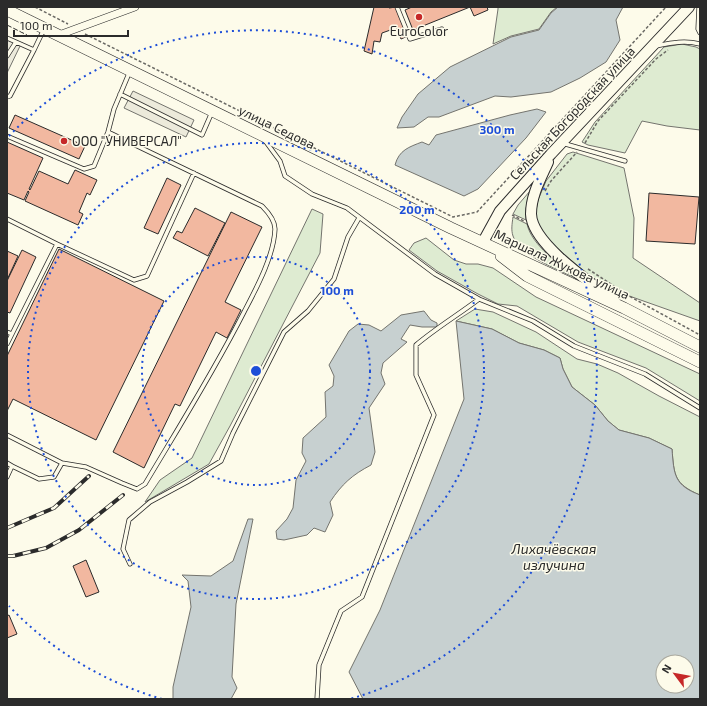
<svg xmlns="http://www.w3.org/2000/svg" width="707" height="706" viewBox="0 0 707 706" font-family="'Exo 2',sans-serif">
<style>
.green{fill:#deebd1;stroke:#74746e}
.parking{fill:#eceadb;stroke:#74746e}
.water{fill:#c7d0d0;stroke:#74746e;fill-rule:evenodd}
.building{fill:#f2b8a0;stroke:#2b2b2b}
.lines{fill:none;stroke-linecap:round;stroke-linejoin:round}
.service-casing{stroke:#2b2b2b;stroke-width:5}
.minor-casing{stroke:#2b2b2b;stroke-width:8}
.secondary-casing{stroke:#2b2b2b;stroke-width:12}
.primary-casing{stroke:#2b2b2b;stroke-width:12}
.path{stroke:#6a6964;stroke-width:1.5;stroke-dasharray:3 2;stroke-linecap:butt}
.service{stroke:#fdfbea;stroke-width:3.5}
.minor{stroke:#fdfbea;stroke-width:7}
.secondary{stroke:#fdfbea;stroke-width:10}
.primary{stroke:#fdfbea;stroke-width:11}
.rail-casing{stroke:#2b2b2b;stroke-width:4}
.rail{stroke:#fdfbea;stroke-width:2.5;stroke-dasharray:8;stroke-linecap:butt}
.fence{stroke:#2b2b2b;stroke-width:1;stroke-dasharray:5 2;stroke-linecap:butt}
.ring{fill:none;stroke:#1d4ed8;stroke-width:2;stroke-dasharray:2 4}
.poi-dot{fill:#c62828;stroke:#fdfbea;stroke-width:1.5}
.labels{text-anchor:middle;stroke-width:3;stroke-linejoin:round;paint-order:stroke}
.poi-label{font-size:13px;fill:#2b2b2b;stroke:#fdfbea}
.street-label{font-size:13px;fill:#2b2b2b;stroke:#fdfbea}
.water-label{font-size:14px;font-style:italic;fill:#2b2b2b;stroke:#fdfbea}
.centre{fill:#1d4ed8;stroke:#fdfbea;stroke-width:2}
.ring-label{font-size:12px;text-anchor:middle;font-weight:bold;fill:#1d4ed8;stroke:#fdfbea;stroke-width:3;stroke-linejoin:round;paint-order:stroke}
</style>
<rect width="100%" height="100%" fill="#fdfbea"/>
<!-- green -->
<path class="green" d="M498 7H557L551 12 539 29 511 36 493 44 498 9Z
M682 44 696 47 700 49V130L667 126 642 121 625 153 588 145 582 142 595 122 664 47Z
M573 152 624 168 634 218 633 258 700 303V321L601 286 542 235 535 215 538 200 546 181 567 154Z
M530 191 526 209V220L513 214 518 205Z
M312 209 323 214 320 253 230 426 209 464 145 502 160 480 192 458Z
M513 217 527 224C532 246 559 263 575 278 559 270 519 255 513 236 511 230 512 224 513 217Z
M426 238 454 260 466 264H478L493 268 536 297 700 374V401L646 368 578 342 517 306 498 304 478 294 437 271 409 250 414 243Z
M475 309 493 312 536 332 577 359 597 364 618 373 659 396 700 417V495C674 484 674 475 672 449L649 438 619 430 608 421 595 405 572 387 563 369 560 358 544 350 519 343 492 329 456 321Z"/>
<!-- parking -->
<path class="parking" d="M7 37 21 44 7 73Z
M133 91 194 120 186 137 124 108Z"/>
<!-- water -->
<path class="water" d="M558 7H623L616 20 620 40 606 62 580 78 551 92 511 97 495 96 439 117H428L414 127 397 128 402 117 418 94 450 67 511 37 539 30 551 13Z
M537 109 546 112 526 138 478 189 464 196 395 165C399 150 409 147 422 142L429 145 436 135 510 115Z
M424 311 431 320 437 323V327H422L410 325 401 339 407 342 383 363 381 373 385 384 369 408 375 452 371 465C352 475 342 484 330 502L333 515 325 532 314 528 307 535 284 540 277 539 276 531 287 519 293 508 296 480 306 461 302 453 303 438 326 417 325 392 333 386 334 376 329 365 349 331 358 324 369 325 381 331 401 315Z
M456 321 492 329 519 343 544 350 560 358 563 369 572 387 595 405 608 421 619 430 649 438 672 449C674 475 674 485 700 495V699H363L349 672 380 610 464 399ZM663 662H687V686H663Z
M248 519H253L236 604 232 677 237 688 231 699H173V687L191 607 188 581 182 575 211 576 233 561Z"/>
<!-- building -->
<path class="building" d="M374 7H388L389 8 396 7 408 36 401 39 396 28 382 33 380 42 374 41 372 54 364 51Z
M412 7H470L413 30 405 10Z
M470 7H487L488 10 474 16Z
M15 115 85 146 79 159 9 128Z
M7 142 43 158 29 189 30 190 39 171 68 184 75 170 97 180 90 195 87 193 79 212 83 214 78 225 25 201 29 192 28 191 24 200 7 193Z
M167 178 181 185 158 234 144 228Z
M649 193 699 197 695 244 646 241Z
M195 208 225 223 208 256 173 238 177 231 182 233Z
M231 212 262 227 225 302 241 310 227 338 216 332 180 406 175 404 144 468 113 452Z
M59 249 164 301 96 440 13 399 7 411V356Z
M22 250 36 257 10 313 7 312V281Z
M7 251 18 256 7 280Z
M86 560 99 592 86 597 73 566Z
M9 615 17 634 7 638V616Z"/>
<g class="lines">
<!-- service casing -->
<g class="service-casing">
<path id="service" d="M397 7 410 39 442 29
M699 7 698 29 700 33
M7 38 16 42
M656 46C671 43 684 40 700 44
M7 56 16 42 34 50 44 29
M120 94 202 135 212 112
M7 97 10 96 34 50
M7 136 84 169 94 166 108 132 114 109 130 71
M266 142 280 161 285 176 312 194 347 208 435 274 479 299 533 321 574 346 645 374 700 408
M562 143 625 161
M7 219 57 244 12 334
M57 244 134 280 147 276 194 173
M7 332 12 334 7 344
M7 435 62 463 86 467 122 483 137 489 145 484C179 427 214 371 244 312 256 289 274 256 275 229 275 220 268 212 262 206L108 132
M7 463 12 466 7 477
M12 466 39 479 54 477 62 463
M130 564 123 549 129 520 150 502 187 482 221 461 233 433 284 332 308 311 334 279 348 237 359 218
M317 699 319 665 341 611 362 597 434 415 416 375V345C436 328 458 315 479 299"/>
</g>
<!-- minor casing -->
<g class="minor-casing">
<path id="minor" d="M59 35 135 7"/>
</g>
<!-- secondary casing -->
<g class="secondary-casing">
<path id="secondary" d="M548 162C541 178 531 195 531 214 532 244 591 283 614 300
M483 242 500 211 551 154 689 7"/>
</g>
<!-- primary casing -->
<g class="primary-casing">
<path id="primary" d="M7 10 451 228 624 308 700 347
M501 256 527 276 541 283 700 362"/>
</g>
<!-- path -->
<path class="path" d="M35 7 68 24
M85 34 453 217 477 212 666 7
M585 143 598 121 656 59 668 50
M545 191 551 181 577 152
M512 215 524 221
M588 269 629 296 700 335"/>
<!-- service -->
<use href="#service" class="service"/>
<!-- minor -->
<use href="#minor" class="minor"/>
<!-- secondary -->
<use href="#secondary" class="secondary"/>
<!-- primary -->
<use href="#primary" class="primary"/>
<!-- rail casing -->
<g class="rail-casing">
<path id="rail" d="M7 528 54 508 89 476
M7 556H13L46 548 79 530 123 495"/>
</g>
<!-- rail -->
<use href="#rail" class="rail"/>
<!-- fence -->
<path class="fence" d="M7 25 27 35"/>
</g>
<!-- distance rings -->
<g class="ring">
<circle cx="256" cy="371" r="114"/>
<circle cx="256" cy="371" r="228"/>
<path d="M162 699A341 341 0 0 1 9 606M9 136A341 341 0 1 1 350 699"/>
</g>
<!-- markers -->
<g class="poi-dot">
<circle cx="419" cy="17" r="4"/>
<circle cx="64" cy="141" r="4"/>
</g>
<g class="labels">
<!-- poi labels -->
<g class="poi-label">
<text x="419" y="36">EuroColor</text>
<text x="72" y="146" text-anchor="start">ООО "УНИВЕРСАЛ"</text>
</g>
<!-- street labels -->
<g class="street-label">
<text transform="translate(572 113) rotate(-47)" y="5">Сельская Богородская улица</text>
<text transform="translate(277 127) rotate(26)" y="5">улица Седова</text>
<text transform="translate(562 264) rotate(25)" y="5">Маршала Жукова улица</text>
</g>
<!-- water labels -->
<g class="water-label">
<text x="554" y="554">Лихачёвская<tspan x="554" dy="16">излучина</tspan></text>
</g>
</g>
<circle cx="256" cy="371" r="6" class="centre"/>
<g class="ring-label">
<text x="497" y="134">300 m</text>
<text x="417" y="214">200 m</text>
<text x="337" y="295">100 m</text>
</g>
<!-- border -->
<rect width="707" height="706" fill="none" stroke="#2b2b2b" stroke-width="16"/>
<!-- north arrow -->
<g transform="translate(675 674) rotate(302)"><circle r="19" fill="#fdfbea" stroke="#a9a89e"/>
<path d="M0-3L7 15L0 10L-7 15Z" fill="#c62828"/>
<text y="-6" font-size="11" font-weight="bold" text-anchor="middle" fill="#2b2b2b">N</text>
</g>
<!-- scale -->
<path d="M14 30v6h114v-6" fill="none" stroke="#2b2b2b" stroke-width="2"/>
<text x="20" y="30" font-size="12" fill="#2b2b2b" stroke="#fdfbea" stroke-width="3" paint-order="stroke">100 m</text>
</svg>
